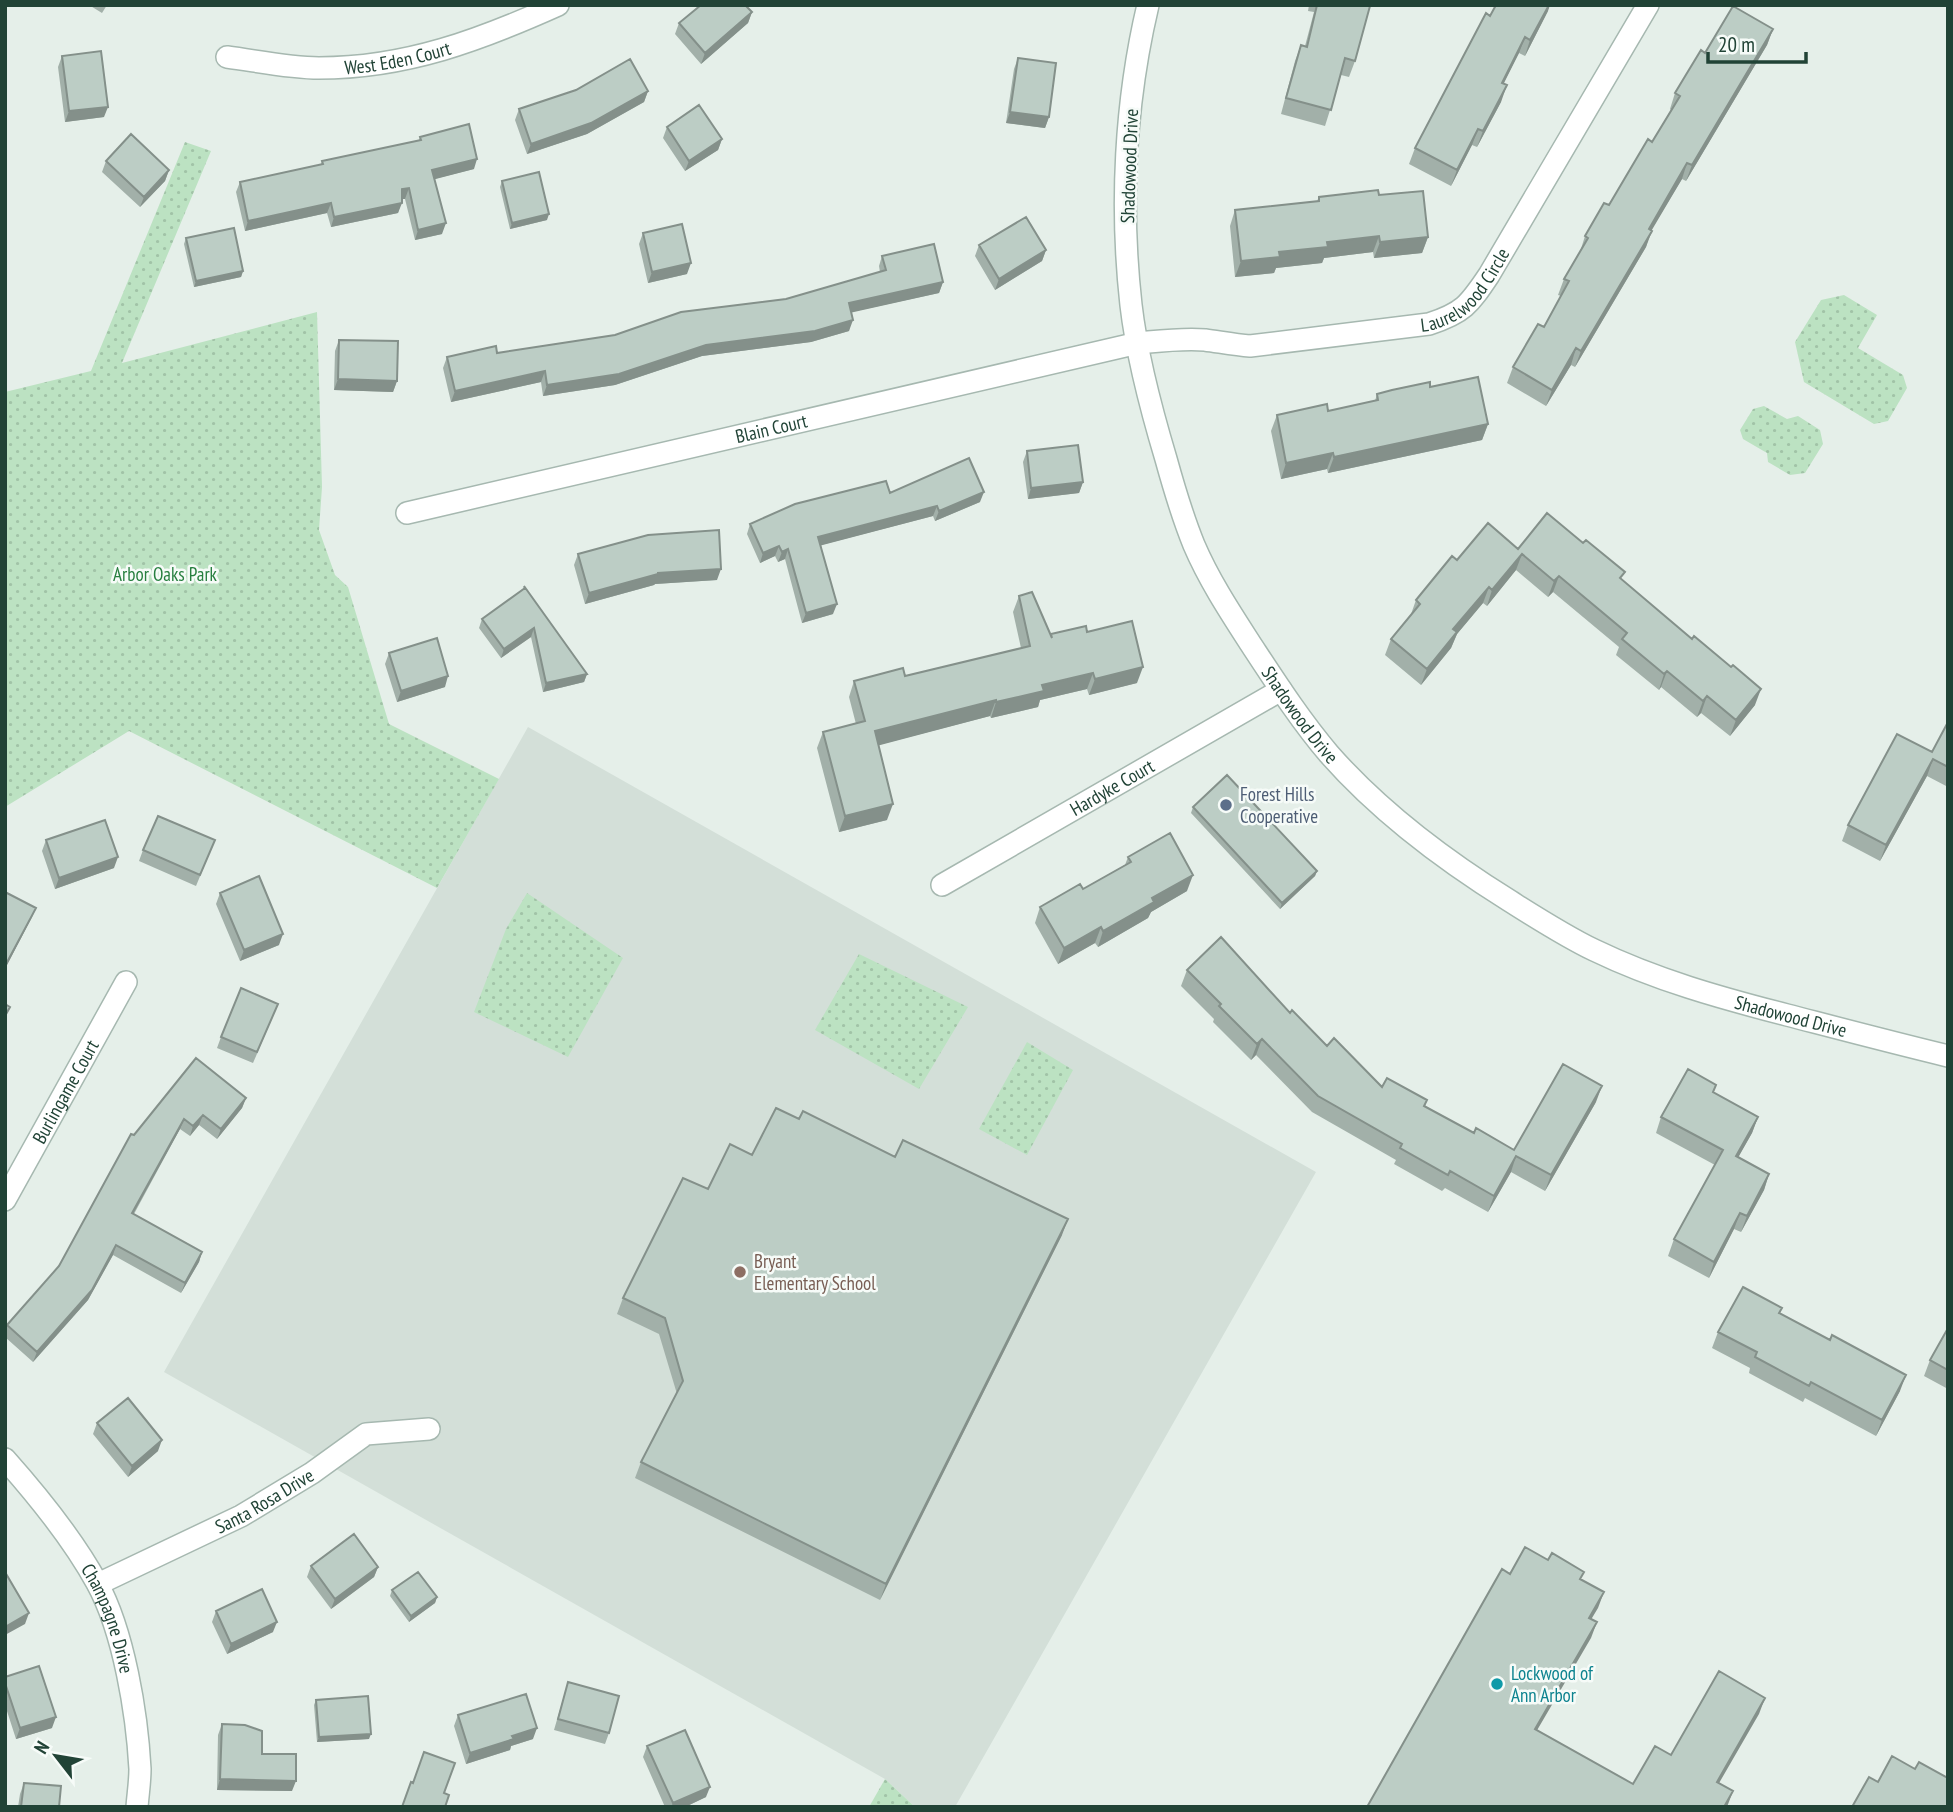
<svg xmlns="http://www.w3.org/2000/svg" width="1953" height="1812" viewBox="0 0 1953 1812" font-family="'PT Sans Narrow',sans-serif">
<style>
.built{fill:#d3dfd8}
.grass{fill:url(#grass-dots)}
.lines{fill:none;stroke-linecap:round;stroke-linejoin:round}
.minor-casing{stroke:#a6b8b0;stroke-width:24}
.minor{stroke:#fff;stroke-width:21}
.wall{fill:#a2b0a9}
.shaded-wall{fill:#84908a}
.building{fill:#bccdc5;stroke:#84908a;stroke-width:2}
.service-dot{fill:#5c6f8a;stroke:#f6fbf8;stroke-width:2.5}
.education-dot{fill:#8d6e63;stroke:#f6fbf8;stroke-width:2.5}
.culture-dot{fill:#0f9aa8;stroke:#f6fbf8;stroke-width:2.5}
.labels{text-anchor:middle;stroke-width:5;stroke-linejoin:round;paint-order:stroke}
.street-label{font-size:19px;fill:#214336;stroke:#f6fbf8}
.park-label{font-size:19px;fill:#277f3f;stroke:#f6fbf8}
.service-label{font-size:19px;fill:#4e5e75;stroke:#f6fbf8;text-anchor:start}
.education-label{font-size:19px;fill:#785e54;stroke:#f6fbf8;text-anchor:start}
.culture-label{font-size:19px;fill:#0d838f;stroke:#f6fbf8;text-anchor:start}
</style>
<defs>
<pattern id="grass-dots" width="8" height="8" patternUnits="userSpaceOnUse" patternTransform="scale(1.75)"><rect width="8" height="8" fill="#bce2c2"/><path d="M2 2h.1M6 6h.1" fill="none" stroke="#a1c3a7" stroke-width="1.8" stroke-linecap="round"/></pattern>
</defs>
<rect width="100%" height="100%" fill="#e5efe9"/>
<!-- built -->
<path class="built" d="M528 727 1316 1172 955 1807H915L885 1779 164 1372Z"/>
<!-- grass -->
<path class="grass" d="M185 142 211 151 122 363 317 312 322 487 319 530 335 575 348 587 389 724 499 779 437 888 129 731 5 807V392L91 371Z
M1844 295 1877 315 1858 348 1903 375 1907 388 1888 421 1874 424 1804 382 1795 342 1821 300Z
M1764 406 1787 419 1798 416 1820 430 1823 444 1805 473 1790 475 1768 462 1767 453 1743 439 1740 430 1753 409Z
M527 893 623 958 568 1057 474 1012 506 929Z
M859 954 968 1007 919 1089 815 1030Z
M1027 1042 1073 1070 1027 1155 979 1129Z
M885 1779 915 1807H869Z"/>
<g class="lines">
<!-- minor casing -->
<g class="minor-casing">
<g id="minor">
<path id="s1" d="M1148 5C1125 102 1120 206 1131 305 1137 357 1151 409 1166 459 1174 488 1183 518 1194 545 1209 580 1230 612 1250 643 1275 681 1300 720 1329 754 1380 812 1444 860 1510 901 1537 918 1565 936 1594 950 1656 980 1721 998 1787 1015 1841 1029 1894 1043 1948 1056"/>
<path id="s2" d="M227 57C257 61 289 68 319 68 406 68 480 40 558 5"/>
<path id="s3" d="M407 513 1138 343C1160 341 1183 338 1205 340 1220 342 1235 345 1250 346L1429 324C1463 313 1469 305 1489 275L1648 5"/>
<path id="s4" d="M942 885 1281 690"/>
<path id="s5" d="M5 1200 126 982"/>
<path id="s6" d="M5 1459C37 1495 74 1541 97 1583 124 1632 137 1714 140 1769 140 1782 138 1794 137 1807"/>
<path id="s7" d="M98 1584 241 1516 312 1473 366 1434 429 1429"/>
</g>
</g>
<!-- minor -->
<use href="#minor" class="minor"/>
</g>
<!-- wall -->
<path class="wall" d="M89 5H107L102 13Z
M1309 5H1367L1355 61 1349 77 1341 75 1325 126 1281 114 1295 61 1301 45 1305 46 1314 12 1308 11Z
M1548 11 1525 56 1519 53 1503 84 1501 102 1477 147 1472 145 1451 186 1409 164 1415 148 1490 16Z
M752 12 748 23 701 64 675 34 679 23Z
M1773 29 1767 45 1686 181 1682 179 1651 230 1646 247 1575 367 1571 365 1546 406 1507 383 1513 367 1544 327 1561 296 1558 295 1564 279 1580 252 1585 236 1609 205 1652 142 1671 110 1670 109 1675 93 1705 53Z
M62 56 104 117 65 122 58 67Z
M1018 58 1049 117 1045 128 1006 123 1014 69Z
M648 91 644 102 587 134 527 154 515 120 519 109Z
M667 127 722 139 718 150 685 171 663 138Z
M420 137 474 169 434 179 442 234 415 240 405 199H402L398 213 331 227 327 213 245 231 236 192 240 182 321 165 322 161 419 141Z
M106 161 169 170 165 181 140 207 102 172Z
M502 181 547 220 510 229 500 187Z
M1379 195 1428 237 1422 253 1374 258 1373 252 1324 258 1322 263 1276 268 1274 273 1235 277 1230 226 1235 210 1317 201 1319 197Z
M643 233 687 274 648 283 639 244Z
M186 238 243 271 241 277 194 287 184 244Z
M979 245 1046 250 1042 261 995 290 975 256Z
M882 256 943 282 939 293 851 312 849 331 811 342 702 356 615 385 543 396 541 382 451 402 443 368 447 357 497 353 615 335 786 299 880 272 879 266Z
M339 340 397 381 393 392 334 390 335 351Z
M1430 387 1488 424 1482 440 1328 473 1327 469 1281 479 1271 431 1277 415 1328 411 1375 401 1377 394Z
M1027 451 1083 482 1079 493 1028 499 1023 462Z
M890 493 980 502 935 521 933 516 821 545 833 614 802 623 785 559 778 562 775 556 760 563 747 534 750 524Z
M1518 549 1622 580 1755 705 1730 736 1701 713 1697 717 1661 687 1659 690 1616 655 1619 647 1553 592 1548 597 1516 570 1487 606 1483 603 1457 634 1451 648 1421 685 1385 655 1391 639 1410 617 1416 600 1457 560Z
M578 554 717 580 655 584 654 585 585 604 574 565Z
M524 586 587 674 584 682 543 692 531 637 501 658 479 628 482 619 523 589Z
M1019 596 1051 636 1087 632 1137 683 1089 695 1087 689 1040 700 1038 707 991 718 990 716 878 745 887 820 839 832 817 748 823 732 856 724 849 697 854 681 905 676 1021 648 1013 612Z
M389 653 445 687 397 702 385 664Z
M1948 722V787L1927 776 1880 861 1842 841 1848 825 1932 752Z
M1193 807 1317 871 1315 876 1280 909 1191 813Z
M46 840 114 868 55 889 42 851Z
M215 840 196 886 139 861 143 850Z
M1128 857 1187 891 1151 912 1148 918 1098 947 1095 943 1058 964 1035 923 1040 907 1083 889 1125 865Z
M220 893 279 945 240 961 216 904Z
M1187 970 1290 1013 1327 1046 1382 1087 1427 1100 1425 1106 1474 1133 1514 1150 1596 1102 1545 1191 1511 1172 1488 1212 1445 1188 1442 1191 1394 1164 1396 1160 1312 1112 1256 1055 1251 1060 1213 1022 1214 1019 1181 986Z
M274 1014 253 1063 217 1048 221 1037Z
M1716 1085 1713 1092 1758 1117 1752 1133 1738 1157 1769 1174 1764 1190 1741 1232 1734 1229 1709 1278 1668 1256 1674 1239 1715 1165 1656 1133 1661 1117Z
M246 1098 242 1108 217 1139 199 1125 190 1136 180 1129 134 1214 202 1252 199 1262 181 1293 113 1255 88 1300 33 1362 5 1337V1329L7 1325 59 1266 134 1135Z
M799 1119 895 1157 1062 1235 880 1600 635 1478 641 1462 677 1394 659 1334 617 1314 623 1298 708 1189Z
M1782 1308 1780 1313 1900 1391 1876 1436 1805 1398 1803 1402 1749 1373 1750 1368 1712 1348 1718 1332Z
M1948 1328V1389L1924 1376 1930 1360Z
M97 1423 158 1451 128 1477 93 1434Z
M311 1566 378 1567 374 1577 331 1609 307 1577Z
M392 1590 437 1597 435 1603 409 1622 390 1596Z
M216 1611 273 1632 227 1654 212 1622Z
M568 1682 609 1733 605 1744 554 1730Z
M5 1683 52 1728 16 1739 5 1705Z
M316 1700 369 1739 317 1742 314 1705Z
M458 1715 533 1739 511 1746 510 1750 466 1764 454 1726Z
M222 1724 262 1754 292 1791 217 1790 218 1735Z
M647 1746 706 1797 685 1807H665L643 1757Z
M24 1783 59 1807H18L20 1794Z"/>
<!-- shaded-wall -->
<path class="shaded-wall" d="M1549 5H1550L1548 11 1525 56 1530 40Z
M752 12 748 23 701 64 705 53Z
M1773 29 1767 45 1686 181 1692 165Z
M1525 37 1519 53 1496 99 1502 83Z
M1507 85 1501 102 1477 147 1483 131Z
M648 91 644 102 587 134 527 154 531 144Z
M108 107 104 117 65 122 69 111Z
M1010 112 1049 117 1045 128 1006 123Z
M1478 129 1472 145 1451 186 1457 170Z
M722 139 718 150 685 171 689 161Z
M477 159 474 169 428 181 432 170Z
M1687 163 1682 179 1643 245 1649 229Z
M169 170 165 181 140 207 144 197Z
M409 188 405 199H399L402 189Z
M331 203 327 213 245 231 248 221Z
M402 203 398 213 331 227 334 217Z
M549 214 547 220 510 229 512 223Z
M446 223 442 234 415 240 418 230Z
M1652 231 1646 247 1575 367 1581 351Z
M1379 236 1373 252 1324 258 1322 263 1276 268 1274 273 1235 277 1241 261 1327 242Z
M1428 237 1422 253 1374 258 1380 242Z
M1046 250 1042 261 995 290 999 279Z
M691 263 687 274 648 283 652 272Z
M243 271 241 277 194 287 196 281Z
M943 282 939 293 845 314 849 303Z
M853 320 849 331 811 342 702 356 615 385 543 396 547 385 706 345Z
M1576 348 1571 365 1546 406 1552 390Z
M545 371 541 382 451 402 455 391Z
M338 379 397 381 393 392 334 390Z
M1488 424 1482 440 1328 473 1334 457Z
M1333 453 1327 469 1281 479 1286 463Z
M1083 482 1079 493 1028 499 1031 488Z
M984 492 980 502 935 521 939 511Z
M937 506 933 516 815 547 818 537Z
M779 546 775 556 760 563 763 553Z
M788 549 785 559 778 562 782 552Z
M1522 554 1516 570 1487 606 1492 590Z
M721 569 717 580 655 584 654 585 585 604 589 593 658 573Z
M1559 576 1553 592 1548 597 1554 581Z
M1489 587 1483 603 1457 634 1451 648 1421 685 1427 669 1453 629Z
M837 604 833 614 802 623 806 613Z
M534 628 531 637 501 658 504 649Z
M1143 667 1137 683 1089 695 1095 679Z
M1667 671 1661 687 1659 690 1664 674Z
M1093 673 1087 689 1040 700 1038 707 991 718 996 702 1042 685Z
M587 674 584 682 543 692 546 683Z
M448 676 445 687 397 702 401 691Z
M1761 689 1755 705 1730 736 1736 720Z
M1707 696 1701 713 1697 717 1703 701Z
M996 700 990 716 869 748 875 731Z
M1933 759 1927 776 1880 861 1886 845Z
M893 804 887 820 839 832 845 816Z
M118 857 114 868 55 889 59 878Z
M1317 871 1315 876 1280 909 1282 903Z
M1193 875 1187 891 1151 912 1148 918 1098 947 1103 931 1152 898Z
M36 908 32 917 5 969V966Z
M1101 927 1095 943 1058 964 1064 948Z
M283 934 279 945 240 961 244 950Z
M1262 1039 1256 1055 1251 1060 1257 1044Z
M1602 1086 1596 1102 1545 1191 1551 1175Z
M246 1098 242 1108 217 1139 221 1129Z
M203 1115 199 1125 190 1136 193 1126Z
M1758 1117 1752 1133 1730 1172 1736 1156Z
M184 1119 180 1129 128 1223 132 1213Z
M1516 1156 1511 1172 1488 1212 1494 1196Z
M1769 1174 1764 1190 1741 1232 1747 1216Z
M1740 1213 1734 1229 1709 1278 1714 1262Z
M1068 1219 1062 1235 880 1600 886 1584Z
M116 1245 113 1255 88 1300 33 1362 37 1352Z
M202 1252 199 1262 181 1293 185 1283Z
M1906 1375 1900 1391 1876 1436 1882 1420Z
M162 1440 158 1451 128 1477 132 1466Z
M378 1567 374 1577 331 1609 335 1599Z
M1604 1592 1598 1608 1583 1633 1589 1618Z
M437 1597 435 1603 409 1622 411 1616Z
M29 1613 25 1624 5 1635V1627Z
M277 1622 273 1632 227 1654 231 1644Z
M1597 1622 1591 1638 1529 1744 1535 1729Z
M1765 1698 1759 1714 1711 1797 1717 1782Z
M56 1717 52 1728 16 1739 20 1728Z
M537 1728 533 1739 511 1746 510 1750 466 1764 470 1753 512 1736Z
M371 1734 369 1739 317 1742 319 1737Z
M220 1779 296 1781 292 1791 217 1790Z
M710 1787 706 1797 685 1807H671L673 1803Z
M1733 1791 1727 1807H1724Z"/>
<!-- building -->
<path class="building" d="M701 5H745L752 12 705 53 679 23Z
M1317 5H1367L1370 6 1355 61 1345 58 1331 110 1286 98 1301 45 1307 47Z
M1496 5H1549L1530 40 1525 37 1502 83 1507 85 1483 131 1478 129 1457 170 1415 148 1486 13 1490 16Z
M1733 6 1773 29 1692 165 1687 163 1649 229 1652 231 1581 351 1576 348 1552 390 1513 367 1538 324 1544 327 1569 281 1564 279 1588 238 1585 236 1604 203 1609 205 1648 139 1652 142 1680 96 1675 93 1684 78 1701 50 1705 53Z
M101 51 108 107 69 111 62 56Z
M1018 58 1056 63 1049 117 1010 112Z
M630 59 648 91 591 123 531 144 519 109 576 90Z
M699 105 722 139 689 161 667 127Z
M469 124 477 159 432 170 446 223 418 230 409 188 402 189V203L334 217 331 203 248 221 240 182 323 164 322 161 421 140 420 137Z
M131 134 169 170 144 197 106 161Z
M539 172 549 214 512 223 502 181Z
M1378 190 1379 195 1423 191 1428 237 1380 242 1379 236 1327 242 1328 247 1279 252 1280 257 1241 261 1235 210 1319 201V197Z
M1026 217 1046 250 999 279 979 245Z
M682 224 691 263 652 272 643 233Z
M234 228 243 271 196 281 186 238Z
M934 244 943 282 849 303 853 320 815 331 706 345 619 374 547 385 545 371 455 391 447 357 496 346 497 353 615 335 681 312 786 299 886 270 882 256Z
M339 340 398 341 397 381 338 379Z
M1478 377 1488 424 1334 457 1333 453 1286 463 1277 415 1327 404 1328 411 1378 400 1377 394 1392 390 1430 382V387Z
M1078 445 1083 482 1031 488 1027 451Z
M969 458 984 492 939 511 937 506 818 537 837 604 806 613 788 549 782 552 779 546 763 553 750 524 795 504 886 481 890 493Z
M1547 513 1583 543 1586 540 1625 572 1620 578 1692 639 1694 636 1731 667 1733 665 1761 689 1736 720 1707 696 1703 701 1667 671 1664 674 1622 639 1627 633 1559 576 1554 581 1522 554 1492 590 1489 587 1453 629 1457 632 1427 669 1391 639 1420 604 1416 600 1452 556 1457 560 1488 523 1518 549Z
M719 530 721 569 658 573V574L589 593 578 554 648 535Z
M524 586 587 674 546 683 534 628 504 649 482 619 525 588Z
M1032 592 1052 638 1051 634 1086 626 1087 632 1132 621 1143 667 1095 679 1093 673 1042 685 1044 691 996 702V700L875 731 893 804 845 816 823 732 865 721 854 681 903 668 905 676 1030 646 1019 596Z
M437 638 448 676 401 691 389 653Z
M1948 722V767L1933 759 1886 845 1848 825 1897 734 1932 752Z
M1227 775 1317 871 1282 903 1193 807Z
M158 816 215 840 200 875 143 850Z
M105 820 118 857 59 878 46 840Z
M1170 833 1193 875 1152 898 1154 902 1103 931 1101 927 1064 948 1040 907 1080 884 1083 889 1131 862 1128 857Z
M259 876 283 934 244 950 220 893Z
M5 892 36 908 5 966Z
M1221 937 1290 1013 1292 1010 1327 1046 1334 1038 1382 1087 1387 1078 1427 1100 1424 1106 1474 1133 1476 1128 1514 1150 1563 1064 1602 1086 1551 1175 1516 1156 1494 1196 1450 1171 1448 1175 1400 1148 1402 1144 1318 1096 1262 1039 1257 1044 1219 1006 1221 1004 1187 970Z
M241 988 278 1004 257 1052 221 1037Z
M5 1004 10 1007 5 1016Z
M196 1058 246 1098 221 1129 203 1115 193 1126 184 1119 132 1213 202 1252 185 1283 116 1245 92 1290 37 1352 7 1325 59 1266 131 1134 134 1135Z
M1688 1069 1716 1085 1713 1092 1758 1117 1736 1156 1769 1174 1747 1216 1740 1213 1714 1262 1674 1239 1723 1150 1661 1117Z
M776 1108 799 1119 803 1111 895 1157 903 1140 1068 1219 886 1584 641 1462 683 1381 665 1318 623 1298 683 1178 708 1189 730 1144 752 1155Z
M1743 1287 1782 1308 1779 1313 1830 1340 1832 1335 1906 1375 1882 1420 1811 1382 1809 1386 1755 1357 1757 1352 1718 1332Z
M1948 1328V1370L1930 1360Z
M128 1398 162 1440 132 1466 97 1423Z
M354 1534 378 1567 335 1599 311 1566Z
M1525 1547 1548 1560 1552 1553 1584 1572 1580 1579 1604 1592 1589 1618 1597 1622 1535 1729 1633 1784 1655 1746 1671 1755 1719 1671 1765 1698 1717 1782 1733 1791 1724 1807H1367L1502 1569 1510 1574Z
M5 1572 29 1613 5 1627Z
M418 1572 437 1597 411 1616 392 1590Z
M262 1589 277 1622 231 1644 216 1611Z
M39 1666 56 1717 20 1728 5 1683V1677Z
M568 1682 619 1696 609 1733 558 1719Z
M526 1694 537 1728 512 1736 514 1739 470 1753 458 1715Z
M368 1696 371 1734 319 1737 316 1700Z
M222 1724 245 1725 262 1731V1754H296V1781L220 1779Z
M685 1730 710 1787 673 1803 647 1746Z
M424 1752 455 1763 444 1793 449 1795 445 1807H402L411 1782 413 1783Z
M1892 1756 1915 1769 1919 1762 1948 1778V1807H1852L1869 1777 1878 1782Z
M24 1783 61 1786 59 1807H21Z"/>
<!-- markers -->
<circle class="service-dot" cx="1226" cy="805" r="7"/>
<circle class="education-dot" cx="740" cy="1272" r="7"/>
<circle class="culture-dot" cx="1497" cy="1684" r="7"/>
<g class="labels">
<!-- street labels -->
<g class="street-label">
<text dy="7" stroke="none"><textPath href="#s2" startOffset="172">West Eden Court</textPath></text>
<text transform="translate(1129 166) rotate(-88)" y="7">Shadowood Drive</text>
<text dy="7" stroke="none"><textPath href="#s3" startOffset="1094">Laurelwood Circle</textPath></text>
<text dy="7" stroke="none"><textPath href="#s3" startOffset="374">Blain Court</textPath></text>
<text dy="7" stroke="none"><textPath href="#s1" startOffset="751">Shadowood Drive</textPath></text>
<text dy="7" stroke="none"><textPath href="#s4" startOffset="196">Hardyke Court</textPath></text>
<text dy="7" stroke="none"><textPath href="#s1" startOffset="1339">Shadowood Drive</textPath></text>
<text dy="7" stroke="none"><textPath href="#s5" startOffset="124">Burlingame Court</textPath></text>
<text dy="7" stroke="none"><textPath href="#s7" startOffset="186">Santa Rosa Drive</textPath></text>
<text dy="7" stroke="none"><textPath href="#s6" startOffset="192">Champagne Drive</textPath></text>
</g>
<!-- park labels -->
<g class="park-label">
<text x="165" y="581">Arbor Oaks Park</text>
</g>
<!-- service labels -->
<g class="service-label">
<text x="1240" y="801">Forest Hills<tspan x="1240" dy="22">Cooperative</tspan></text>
</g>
<!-- education labels -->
<g class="education-label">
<text x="754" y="1268">Bryant<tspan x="754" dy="22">Elementary School</tspan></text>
</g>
<!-- culture labels -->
<g class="culture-label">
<text x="1511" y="1680">Lockwood of<tspan x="1511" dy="22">Ann Arbor</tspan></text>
</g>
</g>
<!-- border -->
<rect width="1953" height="1812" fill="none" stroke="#214336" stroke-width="14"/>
<!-- north arrow -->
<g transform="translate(56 1756) rotate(301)" stroke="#f6fbf8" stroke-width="5" paint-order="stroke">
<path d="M0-5L12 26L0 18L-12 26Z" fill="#214336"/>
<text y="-10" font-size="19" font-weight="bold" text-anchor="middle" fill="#214336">N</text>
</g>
<!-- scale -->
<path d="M1708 52v10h98v-10" fill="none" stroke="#214336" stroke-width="3.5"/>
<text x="1718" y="52" font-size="21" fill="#214336" stroke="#f6fbf8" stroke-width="5" paint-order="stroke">20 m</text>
</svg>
